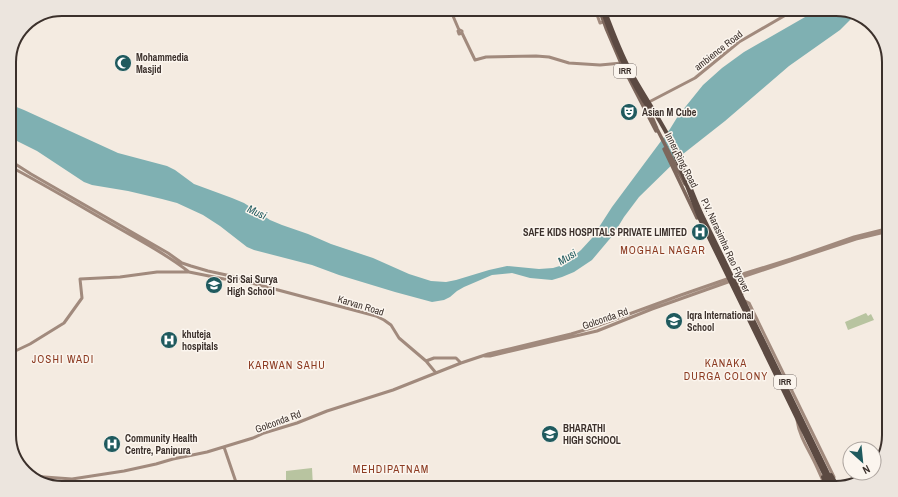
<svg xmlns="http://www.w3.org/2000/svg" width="898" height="497" viewBox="0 0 898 497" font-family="'Archivo Narrow',sans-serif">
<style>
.green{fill:#b8c4a0}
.water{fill:#7fb0b2}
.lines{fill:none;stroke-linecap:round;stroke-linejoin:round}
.secondary{stroke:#a18a7d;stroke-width:3}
.primary{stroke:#7d675c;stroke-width:3.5}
.highway-bridge{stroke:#5c4a42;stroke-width:4}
.labels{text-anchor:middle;stroke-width:3;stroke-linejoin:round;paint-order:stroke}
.shield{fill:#fbf5ee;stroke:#756b66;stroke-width:1}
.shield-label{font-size:9px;font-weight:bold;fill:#3b302b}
.street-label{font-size:10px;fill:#3b302b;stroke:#fbf5ee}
.poi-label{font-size:10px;font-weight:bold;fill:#3b302b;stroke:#fbf5ee;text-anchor:start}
.water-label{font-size:11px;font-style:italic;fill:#1f5a5e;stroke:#fbf5ee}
.neighbourhood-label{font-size:11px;letter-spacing:1px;fill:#8c3b22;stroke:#fbf5ee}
.rim{fill:none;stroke:#3b302b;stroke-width:2}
</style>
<rect width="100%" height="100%" fill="#f4ebe1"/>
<!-- green -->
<path class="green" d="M866 313 868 316 871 314 874 320 848 330 845 322Z
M312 468 313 487 286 488V471Z"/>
<!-- water -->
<path class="water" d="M819 9H835L856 14 840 30 789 66 725 121 683 154 639 197 624 217 613 235 592 260 574 272 562 277 552 280 530 278 512 273 492 275 464 287 457 291 450 297 444 300 432 302 395 292 339 275 312 265 254 250 247 247 220 226 203 215 177 203 162 199 128 191 92 185 84 182 37 151 9 137V104L24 110 118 153 167 166 175 170 194 184 232 198 244 203 270 220 282 225 308 234 331 244 373 258 409 274 431 281 446 282 456 280 489 270 507 266 539 269 553 268 563 265 581 250 592 238 612 207 670 129 678 116 703 85 722 68 744 52Z"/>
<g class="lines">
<!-- secondary -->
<path class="secondary" d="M450 9 459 30
M595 9 600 23 603 22
M462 33 459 34 458 31 460 30 462 31V33L475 60 486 57 536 56 549 57 569 63 600 65 622 63
M649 102 695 78 739 42 796 9
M9 160 31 174 168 253 182 263 191 266 208 271 231 276 248 282 376 316 384 320 391 325 399 338 426 361 434 358H456L461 363
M9 166C43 184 75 203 108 222 135 238 164 252 189 272
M733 277 791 259 854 237 886 229
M742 294V291L737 281 739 278 856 239 889 231
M745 301 749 303 834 477
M9 354 30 344 64 323 82 298 80 279 120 277 157 272H189L224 279 238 280
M485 356H490L597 331 652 309 728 282
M426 361 436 373
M797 420C799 435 807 447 814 461 817 467 820 474 823 481
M224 447 238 488
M31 476 72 479 124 471 156 464 173 459 207 452 253 438 264 433 297 423 327 411 393 390 461 363 488 354 571 334 591 328 681 295 727 279
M67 479V488
M72 479 75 483V488"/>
<!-- primary -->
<path class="primary" d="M599 9 606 28 621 63 656 131
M651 110V115L657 129 685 184
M664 149 697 218"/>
<!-- highway-bridge -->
<path class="highway-bridge" d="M602 9C614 45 630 80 651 112
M604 9C613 32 621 55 633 76 646 99 661 121 673 145 684 168 691 192 702 215L835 488
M674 152 699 217 831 488
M831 475 838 487
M823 477 828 488"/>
</g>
<!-- icons -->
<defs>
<g id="mosque-disc" transform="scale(0.9)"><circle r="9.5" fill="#1f5a5e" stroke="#fbf5ee"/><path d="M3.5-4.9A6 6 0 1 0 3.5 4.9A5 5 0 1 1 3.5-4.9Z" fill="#fff"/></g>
<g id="theatre-disc" transform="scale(0.9)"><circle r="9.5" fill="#1f5a5e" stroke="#fbf5ee"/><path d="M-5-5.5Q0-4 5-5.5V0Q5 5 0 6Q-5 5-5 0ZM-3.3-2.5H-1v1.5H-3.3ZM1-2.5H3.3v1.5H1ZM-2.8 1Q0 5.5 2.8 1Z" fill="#fff"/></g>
<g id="hospital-disc" transform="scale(0.9)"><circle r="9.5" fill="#1f5a5e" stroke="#fbf5ee"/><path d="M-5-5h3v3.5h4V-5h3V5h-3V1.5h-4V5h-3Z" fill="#fff"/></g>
<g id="university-disc" transform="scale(0.9)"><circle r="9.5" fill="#1f5a5e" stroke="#fbf5ee"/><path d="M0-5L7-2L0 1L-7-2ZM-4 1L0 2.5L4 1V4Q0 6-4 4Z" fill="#fff"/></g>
</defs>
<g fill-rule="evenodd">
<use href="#mosque-disc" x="123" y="63"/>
<use href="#theatre-disc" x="629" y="112"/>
<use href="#hospital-disc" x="700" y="232"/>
<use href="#university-disc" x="214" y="285"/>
<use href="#university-disc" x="674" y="321"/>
<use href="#hospital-disc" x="169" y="340"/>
<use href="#university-disc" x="550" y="434"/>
<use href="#hospital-disc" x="112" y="444"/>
</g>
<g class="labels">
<!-- shield labels -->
<g class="shield">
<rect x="614" y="64" width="22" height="14" rx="3"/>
<rect x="774" y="375" width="22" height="14" rx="3"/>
</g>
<g class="shield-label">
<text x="625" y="74">IRR</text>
<text x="785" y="385">IRR</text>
</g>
<!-- street labels -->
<g class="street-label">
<text transform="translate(718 50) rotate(-38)" y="4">ambience Road</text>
<text transform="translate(682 160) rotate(63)" y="4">Inner Ring Road</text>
<text transform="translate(726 245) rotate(65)" y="4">P.V. Narasimha Rao Flyover</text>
<text transform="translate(361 305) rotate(17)" y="4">Karvan Road</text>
<text transform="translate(605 318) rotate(-19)" y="4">Golconda Rd</text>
<text transform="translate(278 421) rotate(-20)" y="4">Golconda Rd</text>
</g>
<!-- poi labels -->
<g class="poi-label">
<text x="136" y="61">Mohammedia<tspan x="136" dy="12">Masjid</tspan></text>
<text x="642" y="116">Asian M Cube</text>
<text x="687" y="236" text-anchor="end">SAFE KIDS HOSPITALS PRIVATE LIMITED</text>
<text x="227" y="283">Sri Sai Surya<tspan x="227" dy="12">High School</tspan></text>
<text x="687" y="319">Iqra International<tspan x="687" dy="12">School</tspan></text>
<text x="182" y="338">khuteja<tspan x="182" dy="12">hospitals</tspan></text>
<text x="563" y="432">BHARATHI<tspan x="563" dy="12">HIGH SCHOOL</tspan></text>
<text x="125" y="442">Community Health<tspan x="125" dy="12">Centre, Panipura</tspan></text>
</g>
<!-- water labels -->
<g class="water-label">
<text transform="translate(257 212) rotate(25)" y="4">Musi</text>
<text transform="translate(567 257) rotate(-31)" y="4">Musi</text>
</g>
<!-- neighbourhood labels -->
<g class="neighbourhood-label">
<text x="663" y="254">MOGHAL NAGAR</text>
<text x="63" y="363">JOSHI WADI</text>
<text x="726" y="367">KANAKA<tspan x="726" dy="13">DURGA COLONY</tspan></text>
<text x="287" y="369">KARWAN SAHU</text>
<text x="391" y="473">MEHDIPATNAM</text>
</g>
</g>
<!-- crop -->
<path d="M0 0H898V497H0ZM62 16H836A46 46 0 0 1 882 62V435A46 46 0 0 1 836 481H62A46 46 0 0 1 16 435V62A46 46 0 0 1 62 16Z" fill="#ece5de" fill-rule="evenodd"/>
<path class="rim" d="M62 16H836A46 46 0 0 1 882 62V435A46 46 0 0 1 836 481H62A46 46 0 0 1 16 435V62A46 46 0 0 1 62 16Z"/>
<!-- north arrow -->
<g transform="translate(862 461) rotate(153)"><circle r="19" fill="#fbf5ee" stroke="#aea6a0"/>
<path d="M0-3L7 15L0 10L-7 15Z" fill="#1f5a5e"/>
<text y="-6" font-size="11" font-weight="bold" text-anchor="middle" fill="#3b302b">N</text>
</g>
</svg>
